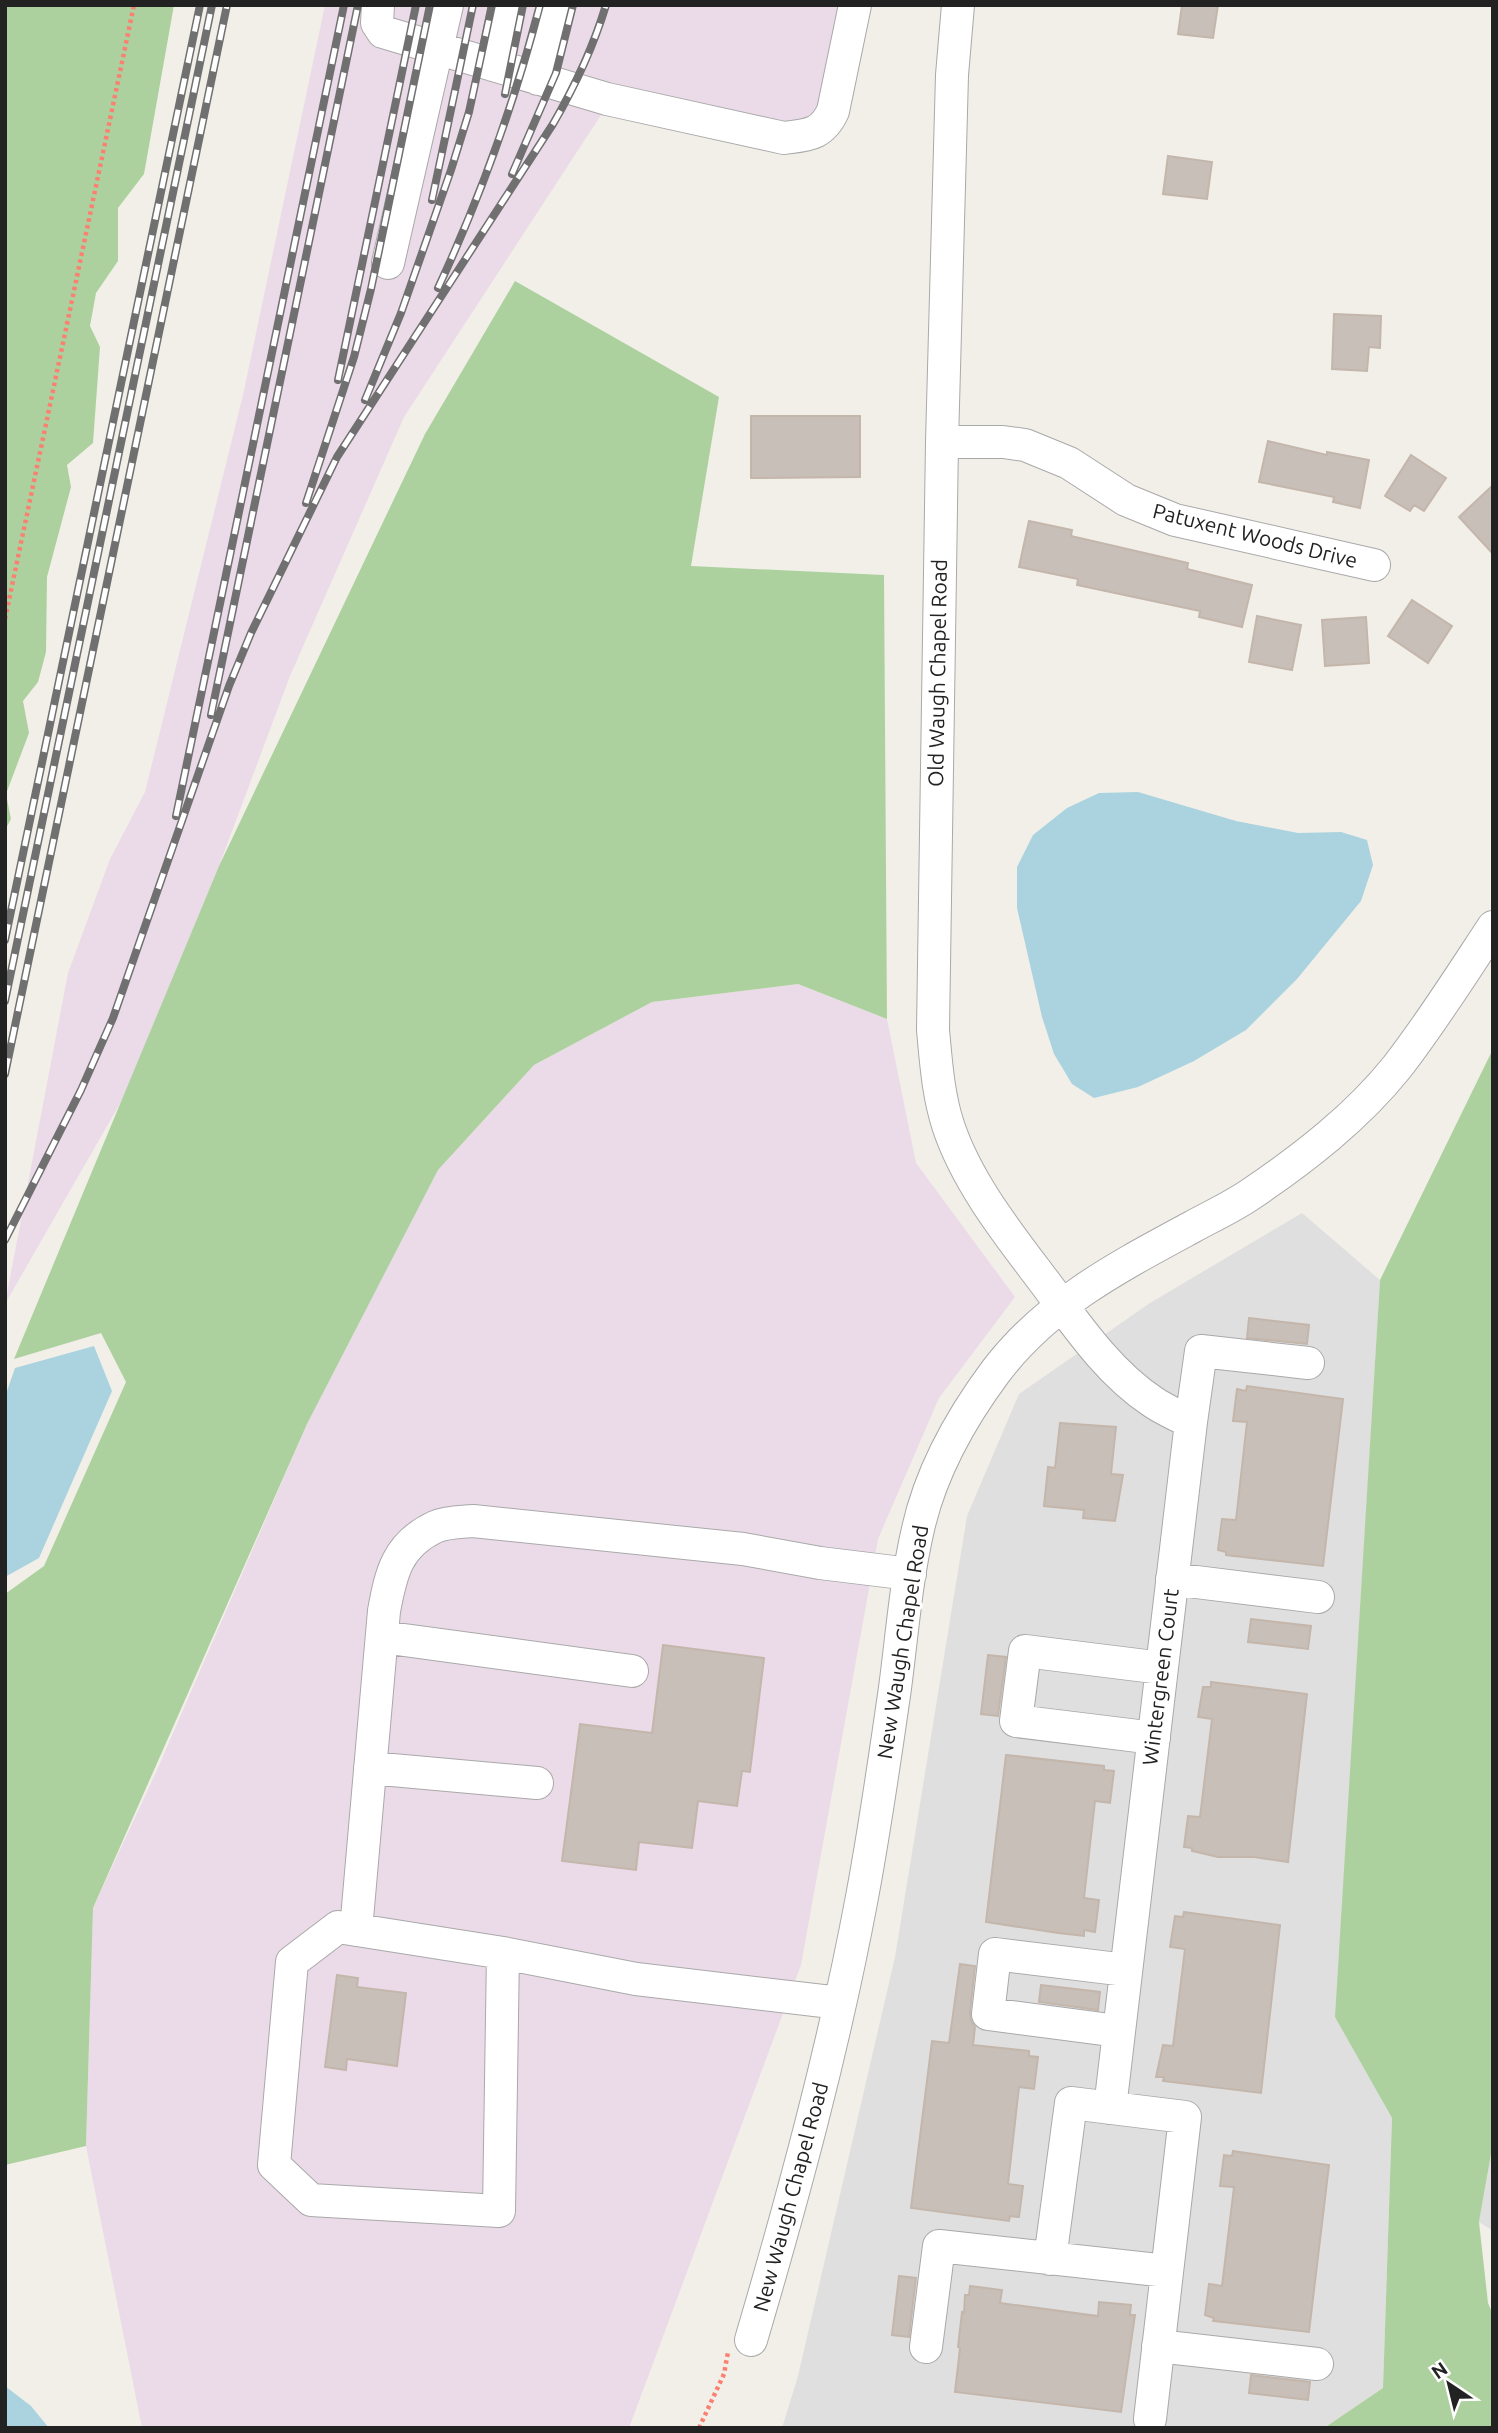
<svg xmlns="http://www.w3.org/2000/svg" width="1498" height="2433" viewBox="0 0 1498 2433" font-family="Ubuntu,sans-serif">
<style>
.residential{fill:#e0dfdf}
.industrial{fill:#ebdbe8}
.forest{fill:#add19e}
.water{fill:#aad3df}
.building{fill:#c7bfb8;stroke:#c4b6ab;stroke-width:2}
.lines{fill:none;stroke-linecap:round;stroke-linejoin:round}
.minor-casing{stroke:#a9a9a9;stroke-width:34}
.path{stroke:#fa8072;stroke-width:4.5;stroke-dasharray:3.5 3.5;stroke-linecap:butt}
.minor{stroke:#fff;stroke-width:32}
.rail-casing{stroke:#707070;stroke-width:8}
.rail{stroke:#fff;stroke-width:5;stroke-dasharray:16;stroke-linecap:butt}
.labels{text-anchor:middle;stroke-width:6;stroke-linejoin:round;paint-order:stroke}
.street-label{font-size:21px;fill:#222;stroke:#fff}
</style>
<rect width="100%" height="100%" fill="#f2efe9"/>
<!-- residential -->
<path class="residential" d="M1302 1213 1380 1280 1336 2017 1392 2118 1383 2388 1324 2428H782L798 2376 895 1957 967 1516 1019 1394 1150 1303Z
M1493 2144V2231L1479 2222Z"/>
<!-- industrial -->
<path class="industrial" d="M325 5H865L802 150 601 115 404 417 290 676 219 866 122 1100 5 1304 68 973 110 859 145 792 243 395Z
M798 984 887 1019 916 1163 1015 1297 939 1398 878 1539 801 1965 629 2428H142L86 2146 93 1908 157 1770 307 1424 438 1170 534 1065 652 1002Z"/>
<!-- forest -->
<path class="forest" d="M5 5H174L144 174 118 208V261L96 293 90 326 100 347 93 443 67 465 71 487 47 577 46 652 38 682 23 701 29 733 6 794 11 819 5 830Z
M515 281 719 397 691 566 884 575 887 1019 798 984 652 1002 534 1065 438 1170 307 1424 93 1908 86 2146 5 2165V1594L44 1566 126 1382 101 1333 14 1359 219 866 425 434Z
M1493 1049V2143L1479 2222 1488 2303 1493 2315V2428H1324L1383 2388 1392 2118 1335 2017 1380 1280Z"/>
<!-- water -->
<path class="water" d="M1138 792 1236 821 1298 833 1341 832 1367 840 1373 865 1361 901 1297 979 1246 1030 1194 1061 1138 1087 1094 1098 1072 1084 1054 1054 1042 1017 1017 908V867L1033 835 1067 808 1099 793Z
M94 1346 112 1391 39 1558 5 1577V1397L15 1368Z
M5 2386 31 2406 49 2428H5Z"/>
<!-- building -->
<path class="building" d="M1182 5H1218L1213 38 1178 34Z
M1168 156 1212 162 1207 199 1163 194Z
M1334 314 1381 316 1380 348 1369 347 1367 371 1332 369Z
M751 416H860V477L751 478Z
M1268 441 1327 455V452L1369 460 1360 508 1333 502 1334 497 1259 482Z
M1411 455 1446 478 1424 511 1414 505 1410 511 1385 496Z
M1493 485V554L1459 517Z
M1029 521 1072 530 1071 536 1188 563 1187 569 1252 585 1242 627 1199 617 1200 611 1077 585 1078 579 1019 567Z
M1412 600 1452 626 1428 663 1388 636Z
M1257 616 1301 625 1292 670 1249 662Z
M1366 617 1369 663 1325 666 1322 620Z
M1249 1318 1309 1325 1307 1344 1247 1338Z
M1247 1386 1343 1399 1323 1566 1226 1555V1552L1218 1550 1222 1519 1236 1520 1247 1422 1233 1421 1237 1389 1246 1391Z
M1060 1423 1116 1427 1111 1474 1123 1475 1115 1521 1083 1518 1084 1510 1044 1506 1048 1467 1055 1468Z
M1251 1619 1311 1626 1308 1649 1248 1642Z
M663 1645 764 1658 750 1772 742 1771 737 1806 698 1801 692 1848 639 1842 636 1870 562 1861 580 1724 652 1733Z
M988 1655 1006 1657 998 1716 981 1714Z
M1211 1682 1307 1694 1288 1862 1254 1857H1218L1192 1851V1848L1184 1847 1188 1816 1200 1817 1212 1719 1198 1717 1203 1687H1211Z
M1006 1755 1104 1766V1770L1114 1771 1110 1803 1095 1801 1084 1898 1099 1900 1095 1932 1084 1930V1936L1058 1933 986 1922Z
M1184 1912 1280 1925 1261 2093 1163 2081 1164 2077H1156L1163 2045 1173 2046 1185 1949 1170 1947 1175 1916 1183 1917Z
M960 1964 975 1966 970 2012 971 2021 975 2027 973 2045 1029 2051V2056L1038 2057 1034 2089 1019 2087 1008 2184 1023 2186 1019 2217 1010 2216 1009 2221 911 2208 932 2041 949 2043Z
M337 1975 358 1978 357 1987 406 1993 397 2066 347 2059 346 2070 325 2067Z
M1041 1985 1100 1992 1098 2010 1039 2002Z
M1233 2151 1329 2165 1309 2332 1213 2321 1214 2318 1205 2315 1209 2284 1222 2286 1234 2187 1220 2186 1224 2155 1232 2156Z
M899 2276 916 2278 909 2337 892 2335Z
M970 2286 1002 2290 1000 2303 1098 2316 1099 2302 1131 2305 1130 2315H1135L1121 2412 955 2392 960 2348 958 2347 962 2312 964 2313 965 2295H969Z
M1251 2375 1310 2382 1308 2400 1249 2393Z"/>
<g class="lines">
<!-- minor casing -->
<g class="minor-casing">
<path id="minor" d="M378 5 377 23 383 32 607 99 784 138C808 135 822 135 833 111L855 5
M958 5 952 75 942 442 933 1030C936 1062 938 1094 948 1125 967 1183 1009 1235 1046 1284 1077 1326 1109 1373 1153 1402 1165 1410 1178 1416 1191 1422L1110 2108
M493 65 505 5
M538 79 556 5
M388 263 447 5
M942 442H1003L1025 445 1069 463 1126 500 1175 520 1374 565
M1191 1422 1201 1351 1308 1363
M1172 1579 1318 1597
M382 1637 632 1671
M1154 1738 1016 1721 1025 1651 1162 1668
M370 1768 537 1783
M356 1930 384 1611C391 1573 397 1545 435 1527 446 1522 462 1522 473 1521L743 1549 820 1563 910 1574
M503 1953 499 2211 311 2200 274 2165 292 1962 338 1927 503 1953 636 1979 840 2003
M1118 2031 988 2014 995 1954 1126 1970
M1050 2259 1071 2103 1185 2117 1150 2419
M751 2340C794 2194 834 2047 862 1897 875 1828 885 1758 895 1688 902 1635 906 1581 918 1529 931 1471 961 1418 996 1371 1048 1303 1118 1267 1192 1227 1212 1216 1232 1207 1251 1194 1304 1158 1357 1117 1397 1067 1432 1022 1462 974 1493 927
M1158 2346 1317 2364
M926 2347 939 2246 1167 2271"/>
</g>
<!-- path -->
<path class="path" d="M5 619 134 5
M699 2428 724 2374 728 2352"/>
<!-- minor -->
<use href="#minor" class="minor"/>
<!-- rail casing -->
<g class="rail-casing">
<path id="rail" d="M505 94 523 5
M512 174 556 73 573 5
M432 200 473 5
M438 288C480 198 515 101 540 5
M338 380 416 5
M365 400 401 313 451 170 469 112 492 5
M306 503 354 357 371 289 430 5
M211 715 358 5
M176 816 344 5
M5 940 200 5
M5 1001 212 5
M5 1074 227 5
M5 1240 81 1090 113 1018 229 686 251 633 337 457 553 124C575 86 593 48 606 5"/>
</g>
<!-- rail -->
<use href="#rail" class="rail"/>
</g>
<g class="labels">
<!-- street labels -->
<g class="street-label">
<text transform="translate(1255 536) rotate(14)" y="7">Patuxent Woods Drive</text>
<text transform="translate(938 673) rotate(-89)" y="7">Old Waugh Chapel Road</text>
<text transform="translate(903 1642) rotate(-81)" y="7">New Waugh Chapel Road</text>
<text transform="translate(1161 1677) rotate(-83)" y="7">Wintergreen Court</text>
<text transform="translate(791 2197) rotate(-75)" y="7">New Waugh Chapel Road</text>
</g>
</g>
<!-- border -->
<rect width="1498" height="2433" fill="none" stroke="#222222" stroke-width="14"/>
<!-- north arrow -->
<g transform="translate(1449 2384) rotate(325)" stroke="#ffffff" stroke-width="5" paint-order="stroke">
<path d="M0-5L12 26L0 18L-12 26Z" fill="#222222"/>
<text y="-10" font-size="19" font-weight="bold" text-anchor="middle" fill="#222222">N</text>
</g>
</svg>
